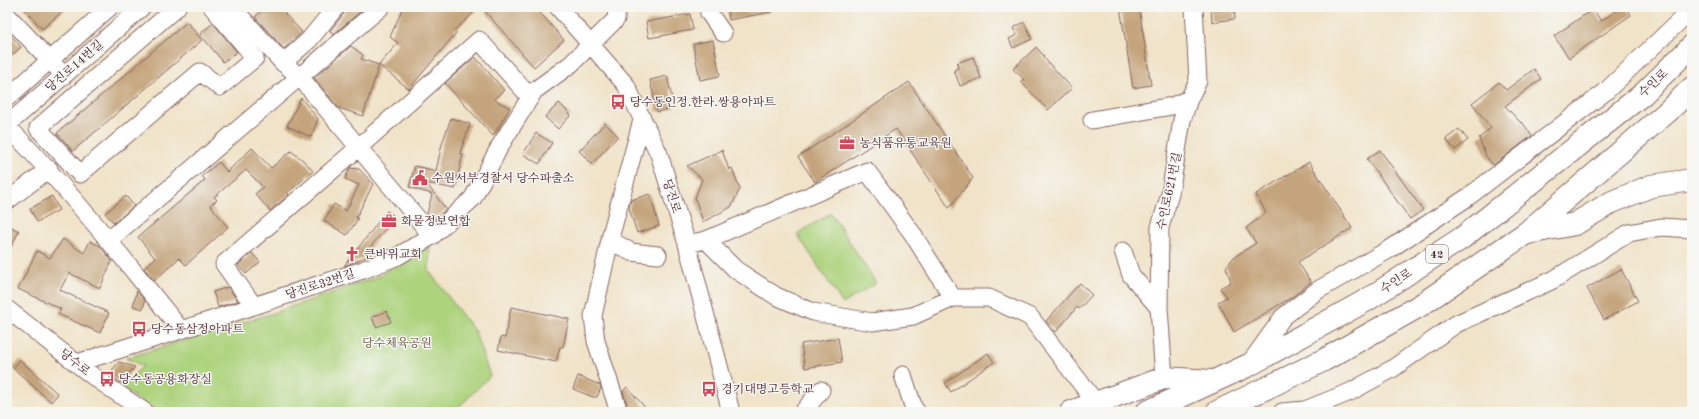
<svg xmlns="http://www.w3.org/2000/svg" width="1699" height="419" viewBox="0 0 1699 419" font-family="'Old Standard TT','Noto Serif KR',serif">
<style>
.green{fill:#add37d;stroke:#7c7954}
.building{fill:#c4a47c}
.lines{fill:none;stroke-linecap:round;stroke-linejoin:round}
.minor-casing{stroke:#846462;stroke-width:19}
.highway-casing{stroke:#846462;stroke-width:24}
.minor{stroke:#fff;stroke-width:17}
.highway{stroke:#fff;stroke-width:22}
.labels{text-anchor:middle;stroke-width:3;stroke-linejoin:round;paint-order:stroke}
.shield{fill:#f6f6f2;stroke:#7e6067;stroke-width:1}
.shield-label{font-size:11px;font-weight:bold;fill:#4a1f2b}
.street-label{font-size:12px;fill:#4a1f2b;stroke:#f6f6f2}
.poi-label{font-size:12px;fill:#4a1f2b;stroke:#f6f6f2;text-anchor:start}
.park-label{font-size:12px;fill:#685544;stroke:#f6f6f2}
</style>
<rect width="100%" height="100%" fill="#f6f6f2"/>
<filter id="ink" filterUnits="userSpaceOnUse"><feTurbulence type="fractalNoise" baseFrequency=".025" numOctaves="2"/><feDisplacementMap in="SourceGraphic" scale="8" xChannelSelector="R" yChannelSelector="G"/><feConvolveMatrix kernelMatrix="1 2 1 2 8 2 1 2 1" color-interpolation-filters="sRGB"/></filter>
<filter id="wash" filterUnits="userSpaceOnUse"><feTurbulence type="fractalNoise" baseFrequency=".012" numOctaves="4" result="noise"/><feDisplacementMap in="SourceGraphic" scale="16" xChannelSelector="R" yChannelSelector="G"/><feGaussianBlur stdDeviation="0.9" result="paint"/><feColorMatrix in="noise" values="0 0 0 0 0 0 0 0 0 0 0 0 0 0 0 0 0 1.4 0 .05"/><feComposite in="paint" operator="in"/></filter>
<g filter="url(#wash)">
<rect width="100%" height="100%" fill="#f0e3c8"/>
<!-- green -->
<path class="green" d="M831 213 876 283 843 304 797 234Z
M430 246 429 271 475 332 490 376 454 412H154L121 387 143 366 126 358 270 314 380 276 393 265Z"/>
<g id="blocks">
<!-- building -->
<path class="building" d="M23 7H68L42 29Z
M266 7H291L284 13 302 32 284 49 255 17Z
M346 7H366L333 35 330 31 344 13Z
M407 7H480L454 31 456 33 409 89 379 65 398 43 390 37 402 10Z
M481 7H535L564 40 534 67Z
M727 7H771V12L729 20Z
M1120 7H1139L1151 85 1133 88Z
M1211 7H1234L1235 19 1212 22Z
M1622 7H1625L1631 15 1569 58 1554 36 1593 9 1601 21Z
M690 14 693 30 649 38 646 22Z
M187 22 202 40 73 151 57 133Z
M1024 22 1032 39 1013 48 1009 39 1017 35 1013 28Z
M213 23 237 52 223 62 200 34Z
M7 31 21 47 7 60Z
M713 40 720 76 700 80 693 44Z
M351 46 363 55 361 59 379 65 363 116 339 108 314 78Z
M1036 47 1044 56 1043 57 1072 88 1048 110 1021 82 1024 79 1013 69Z
M475 57 504 90 494 99 510 108 493 136 445 83Z
M973 57 981 78 960 86 954 70 958 68 957 63Z
M1534 69 1541 79 1505 106 1521 123 1522 122 1532 136 1493 165 1486 156 1479 138 1491 128 1472 103 1499 82 1506 90Z
M667 76 674 108 657 112 650 80Z
M909 82 973 178 949 208 896 129 815 182 798 157Z
M301 98 318 119 311 137 287 126Z
M559 103 571 115 558 129 545 117Z
M451 118 470 124 460 153 463 154 455 189 426 183 446 209 433 221 427 214 432 194 409 187 415 166 436 171 442 144Z
M605 123 618 136 592 164 579 151Z
M1459 129 1468 140 1455 150 1446 139Z
M536 133 552 143 539 164 523 154Z
M252 148 271 168 291 151 304 161 313 171 287 193 289 195 270 211 255 194 263 187 246 170 214 197 217 200 210 205 228 227 186 265 179 258 154 281 144 268 155 258 138 237 205 180 202 176 219 162 227 172Z
M722 150 729 170 732 168 740 189 731 207 703 222 695 198 702 179 687 166Z
M1380 150 1423 210 1410 219 1367 159Z
M1309 162 1352 228 1298 262 1311 282 1292 297 1234 332 1218 302 1227 297 1220 288 1231 282 1226 267 1234 257 1256 243 1246 228 1266 213 1256 194Z
M350 168 359 169 373 184 356 218 358 219 347 235 324 221 334 204 346 211 359 185 345 179Z
M650 194 659 226 637 233 629 208 631 200Z
M52 196 59 210 37 222 30 209Z
M126 196 134 206 114 223 105 213Z
M387 211 395 217 368 250 371 255 344 266Z
M7 225 19 231 7 255Z
M63 239 84 253 90 241 100 246 112 261 100 288 69 273 60 290 109 313 100 333 58 314 61 309 18 289 37 251 50 258Z
M252 253 260 262 246 274 238 265Z
M1621 269 1638 301 1604 320 1587 288Z
M1080 283 1092 295 1079 309 1077 307 1056 332 1046 321Z
M228 287 238 301 218 307 213 292Z
M137 291 145 301 143 309 133 306Z
M511 307 569 319 563 347H560L556 362 498 350 501 337 505 338Z
M387 311 391 322 376 327 372 317Z
M838 338 842 362 805 368 801 344Z
M988 353 994 362 951 392 945 383Z
M20 360 58 394 51 402 13 368Z
M119 362 135 367 120 383 108 375Z
M578 376 600 385 601 388 597 397H593L573 389Z
M627 387 649 412H629L623 391Z"/>
</g>
</g>
<g filter="url(#ink)">
<use href="#blocks" fill-opacity="0" stroke="#846462" stroke-width="1"/>
<g class="lines">
<!-- minor casing -->
<g class="minor-casing">
<path id="minor" d="M177 7 38 128 80 174 200 72 220 87 255 58 212 7
M232 7 283 63 300 77 432 236
M558 7 626 85 659 154 687 244 731 412
M708 7 709 13 723 33
M7 15 57 68
M283 63 309 40 336 7
M7 98 110 7
M1092 120 1172 106 1189 99
M7 125 142 7
M7 126C69 190 125 260 181 330
M7 201 49 169
M109 240 381 7
M610 240 631 252 658 255
M687 244 706 240 867 171 912 233 953 298 913 316 872 322 813 312 776 296 736 270 706 240
M1123 251 1131 275 1159 308
M953 298H989L1030 317 1096 403
M254 306 224 264 358 148 479 40 530 97
M7 309 94 377 145 412
M77 363 181 330 363 270 398 256 432 236 473 198 500 146 534 91 571 64 616 19 617 7
M1250 363 1283 317 1318 290 1390 249 1468 197 1605 92 1692 9
M903 375 914 409 917 412
M1164 378 1159 308 1160 227 1170 194 1182 120 1189 99 1198 81 1194 7
M619 412 596 341 593 316 612 231 642 120
M803 412 821 390
M1282 412 1305 410 1350 392 1392 369 1456 324 1553 280 1629 233 1661 227 1692 229"/>
</g>
<!-- highway casing -->
<g class="highway-casing">
<path id="highway" d="M1528 233 1575 224 1612 202 1651 186 1692 180
M1071 412 1164 378 1211 381
M1147 412 1249 365 1367 300 1462 238 1643 94 1692 46
M1217 412 1324 360 1421 305 1526 233 1666 113 1692 88"/>
</g>
<!-- minor -->
<use href="#minor" class="minor"/>
<!-- highway -->
<use href="#highway" class="highway"/>
</g>
</g>
<!-- icons -->
<defs>
<g id="bus-bare" transform="scale(1.2)"><path d="M-5-6H5V4H4V6H2V4H-2V6H-4V4H-5ZM-3.5-4V0h7V-4ZM-3.5 1.2v1.5H-2V1.2ZM2 1.2v1.5H3.5V1.2Z" fill="#d1495b" stroke="#f6f6f2" stroke-width="2.5" paint-order="stroke"/></g>
<g id="office-bare" transform="scale(1.2)"><path d="M-6-3h4V-5.5h4V-3h4V5H-6ZM-1-4.5V-3h2v-1.5ZM-6 0V1H6V0Z" fill="#d1495b" stroke="#f6f6f2" stroke-width="2.5" paint-order="stroke"/></g>
<g id="civic-bare" transform="scale(1.2)"><path d="M-.6-6.5H3V-4.5H.6V-3L4-1V1h2V6H-6V1h2V-1L-.6-3ZM-1.2 2.5V6h2.4V2.5Z" fill="#d1495b" stroke="#f6f6f2" stroke-width="2.5" paint-order="stroke"/></g>
<g id="church-bare" transform="scale(1.2)"><path d="M-1.2-6h2.4v3.5h3.3v2.4h-3.3V6h-2.4V-.1h-3.3v-2.4h3.3Z" fill="#d1495b" stroke="#f6f6f2" stroke-width="2.5" paint-order="stroke"/></g>
</defs>
<g fill-rule="evenodd">
<use href="#bus-bare" x="618" y="102"/>
<use href="#office-bare" x="847" y="143"/>
<use href="#civic-bare" x="420" y="178"/>
<use href="#office-bare" x="389" y="221"/>
<use href="#church-bare" x="352" y="254"/>
<use href="#bus-bare" x="139" y="329"/>
<use href="#bus-bare" x="107" y="379"/>
<use href="#bus-bare" x="709" y="389"/>
</g>
<g class="labels">
<!-- shield labels -->
<rect class="shield" x="1426" y="245" width="22" height="18" rx="3"/>
<g class="shield-label">
<text x="1437" y="258">42</text>
</g>
<!-- street labels -->
<g class="street-label">
<text transform="translate(74 66) rotate(-41)" y="4">당진로14번길</text>
<text transform="translate(1653 83) rotate(-43)" y="4">수인로</text>
<text transform="translate(1169 191) rotate(-78)" y="4">수인로621번길</text>
<text transform="translate(672 196) rotate(73)" y="4">당진로</text>
<text transform="translate(1396 281) rotate(-33)" y="4">수인로</text>
<text transform="translate(320 284) rotate(-18)" y="4">당진로32번길</text>
<text transform="translate(75 362) rotate(39)" y="4">당수로</text>
</g>
<!-- poi labels -->
<g class="poi-label">
<text x="630" y="106">당수동인정.한라.쌍용아파트</text>
<text x="859" y="147">농식품유통교육원</text>
<text x="432" y="182">수원서부경찰서 당수파출소</text>
<text x="401" y="225">화물정보연합</text>
<text x="364" y="258">큰바위교회</text>
<text x="151" y="333">당수동삼정아파트</text>
<text x="119" y="383">당수동공용화장실</text>
<text x="721" y="393">경기대명고등학교</text>
</g>
<!-- park labels -->
<g class="park-label">
<text x="397" y="347">당수체육공원</text>
</g>
</g>
<!-- margin -->
<rect width="1699" height="419" fill="none" stroke="#f6f6f2" stroke-width="24"/>
</svg>
